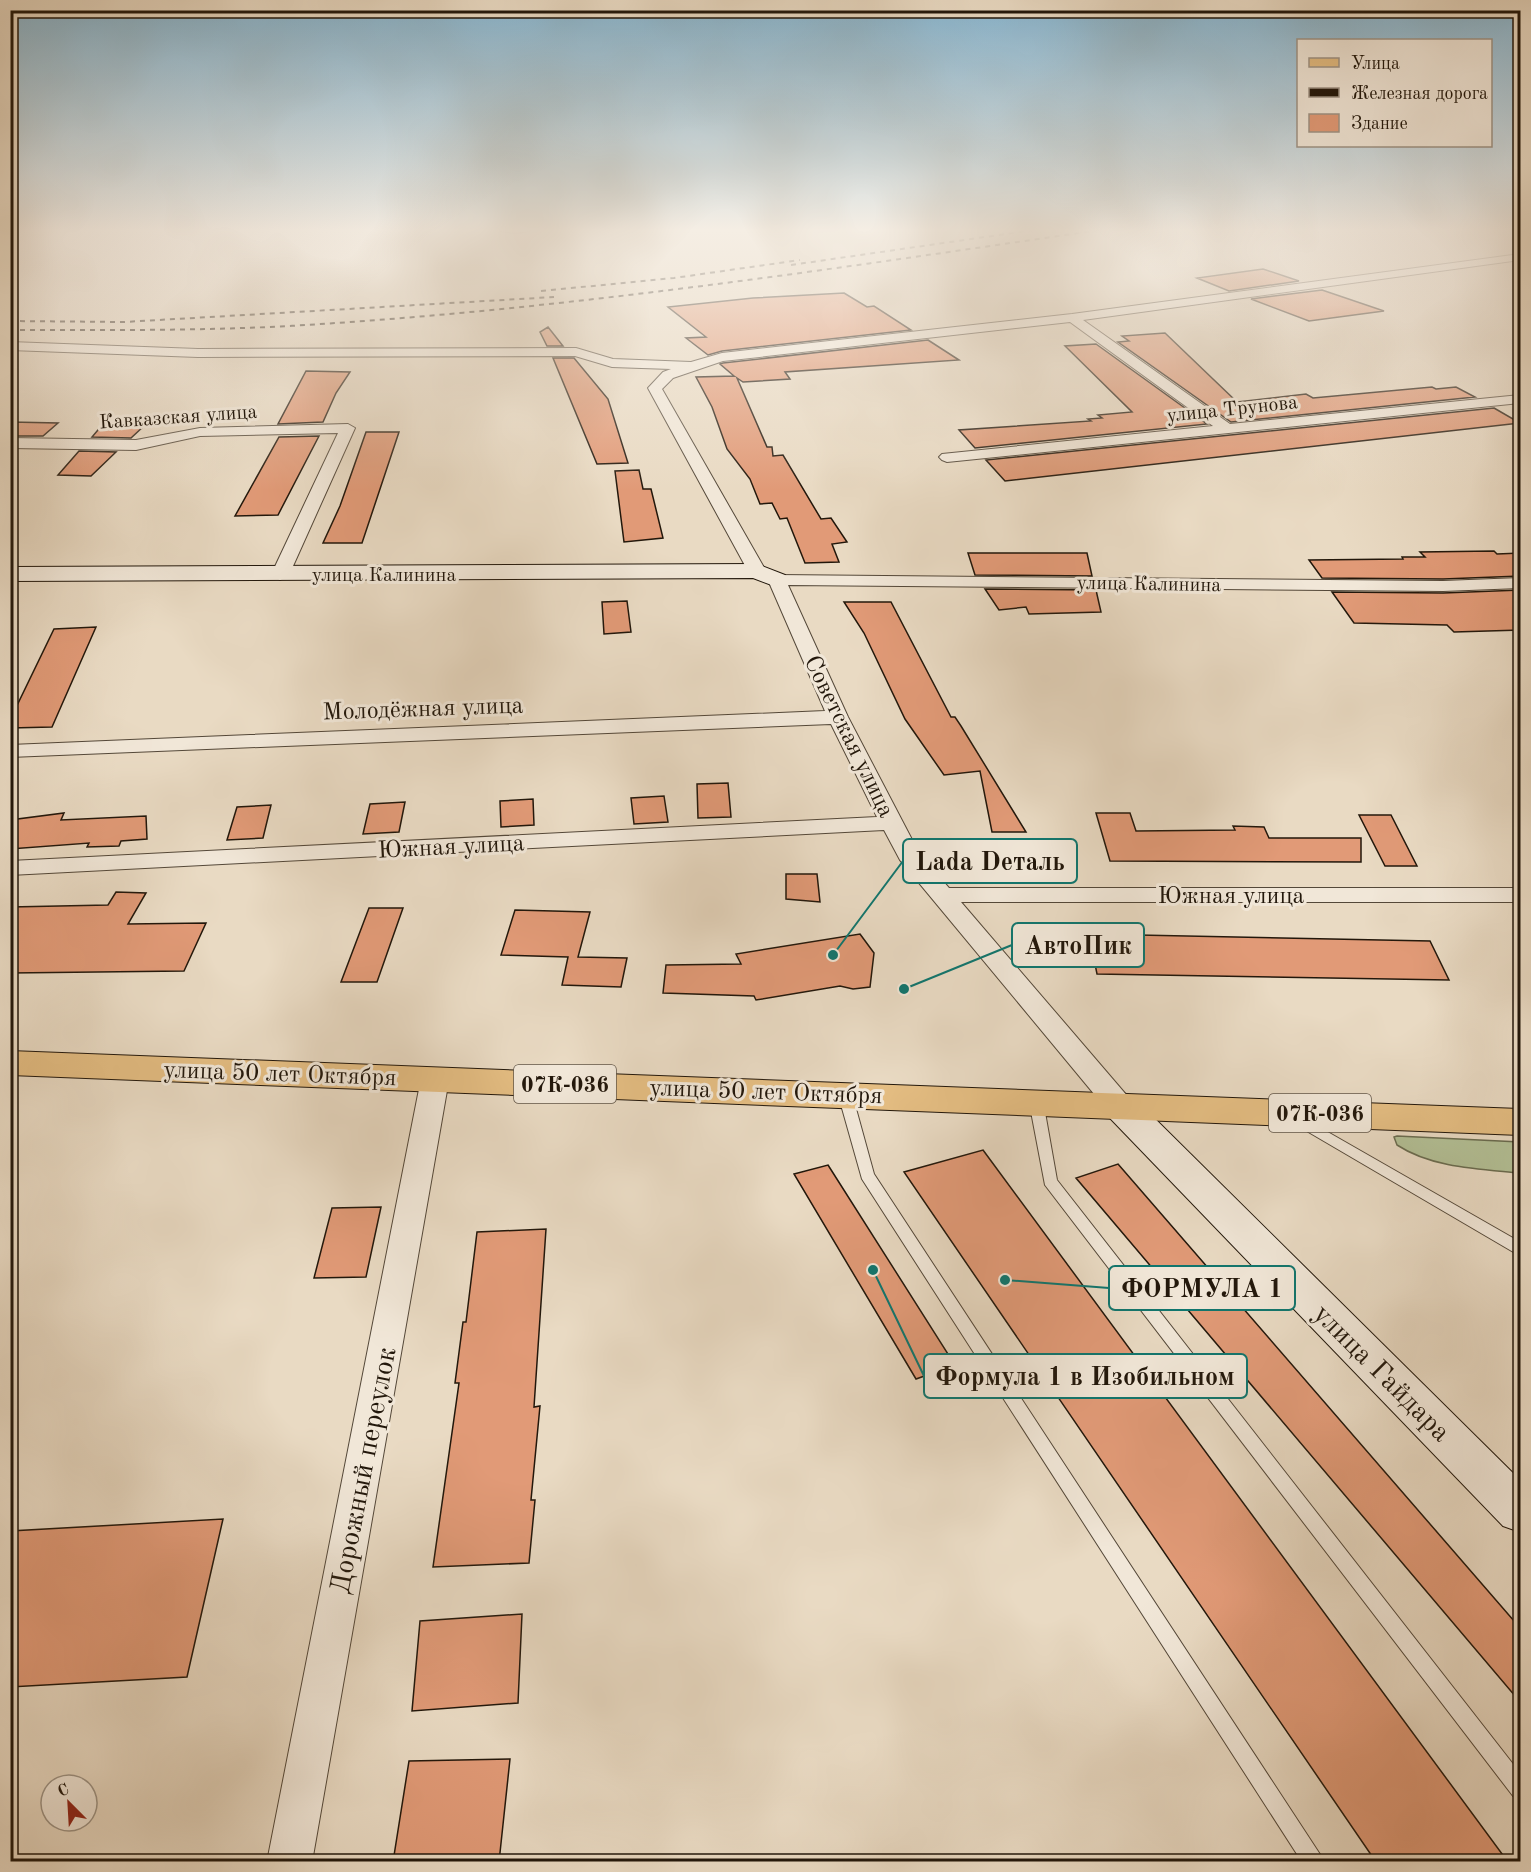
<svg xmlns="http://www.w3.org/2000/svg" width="1531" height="1872" viewBox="0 0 1531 1872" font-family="'Old Standard TT',serif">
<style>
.green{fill:#b3c096;stroke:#6a6c50;stroke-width:1.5}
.building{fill:#e19a77;stroke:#22170b;stroke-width:1.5}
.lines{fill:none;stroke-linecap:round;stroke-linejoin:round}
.lane-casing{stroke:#544839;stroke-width:2}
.street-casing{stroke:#544839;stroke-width:2}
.secondary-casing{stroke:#22170b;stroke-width:2}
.primary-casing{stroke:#22170b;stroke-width:2}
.lane{fill:#f1e7d8;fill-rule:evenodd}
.street{fill:#f1e7d8;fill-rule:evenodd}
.secondary{fill:#f1e7d8;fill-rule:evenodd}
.primary{fill:#e4bd82;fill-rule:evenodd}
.rail{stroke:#22170b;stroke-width:2;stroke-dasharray:5 5;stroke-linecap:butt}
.labels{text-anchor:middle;stroke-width:6;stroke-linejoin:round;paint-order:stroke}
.far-street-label{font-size:20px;fill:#22170b;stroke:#f1e7d8}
.shield{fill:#f1e7d8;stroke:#605548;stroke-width:1.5}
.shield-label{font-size:22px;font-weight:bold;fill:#22170b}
.street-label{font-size:24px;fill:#22170b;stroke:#f1e7d8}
.near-street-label{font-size:28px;fill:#22170b;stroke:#f1e7d8}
.leader{fill:none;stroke:#0f766e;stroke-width:2}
.callout-dot{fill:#0f766e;stroke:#f1e7d8;stroke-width:2}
.callout{fill:#f1e7d8;stroke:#0f766e;stroke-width:2}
.callout-label{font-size:26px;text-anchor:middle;font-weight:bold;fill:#22170b}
</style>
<rect width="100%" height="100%" fill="#e9dac3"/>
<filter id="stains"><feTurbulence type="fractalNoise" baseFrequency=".00333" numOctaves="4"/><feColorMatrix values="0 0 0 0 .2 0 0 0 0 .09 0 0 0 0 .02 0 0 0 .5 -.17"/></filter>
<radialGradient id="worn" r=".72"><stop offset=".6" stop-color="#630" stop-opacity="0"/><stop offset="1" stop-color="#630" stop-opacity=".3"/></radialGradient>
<!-- green -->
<path class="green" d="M1397 1136 1520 1142V1173C1480 1169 1432 1168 1397 1145L1394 1137Z"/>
<!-- building -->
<path class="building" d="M1263 269 1299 281 1229 291 1197 278Z
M1322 290 1384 311 1309 321 1251 299Z
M844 293 867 307 874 306 911 330 722 351 708 355 686 338 706 337 668 307 753 298Z
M548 327 563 346H547L540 332Z
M1165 333 1237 402 1306 394 1313 398 1432 387 1436 389 1456 387 1475 397 1231 422 1118 342 1129 341 1122 336Z
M928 340 959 360 785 372 790 379 743 382 737 378 767 447H772L773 456 783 455 821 519 831 518 847 542 832 544 839 562 805 563 787 518 780 519 772 503 760 504 750 479 727 449 712 407 696 377 734 376 720 364 723 363Z
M1096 344 1207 424 975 448 959 430 1091 421 1088 419 1102 418 1098 415 1132 412 1065 346Z
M553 358H574L608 399 628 463 597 464Z
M306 371 350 372 336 393 323 422 278 424Z
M1494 408 1520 423 1005 481 986 460Z
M10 422 58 423 43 436H10Z
M103 424 145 425 131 438 92 437Z
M366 432H399L362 543H323L340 506Z
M319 436 278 515 235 516 279 437Z
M79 451 116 452 91 476 58 475Z
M639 470 643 489H651L663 538 624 542 615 471Z
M1494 551 1497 554 1521 553V576L1443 579 1322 578 1309 560 1403 559 1402 557H1425L1420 552Z
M968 553H1087L1092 576 975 575Z
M985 589 1096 590 1101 612 1029 614 1026 607 999 610Z
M1521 590V630L1454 632 1447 625 1354 623 1332 592 1443 593Z
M627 601 631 632 604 634 602 602Z
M844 602H891L951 717H955L961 726 1026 832H992L980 771 944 775 905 719 864 633Z
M96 627 52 727 10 728V720L54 629Z
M728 783 731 817 698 818 697 784Z
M664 796 668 822 634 824 631 798Z
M533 799 534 825 501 827 500 801Z
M405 802 399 832 363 834 370 804Z
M271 805 263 838 227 840 237 807Z
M64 813 61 820 146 816 147 839 121 841 119 846 87 847 89 843 10 849V820Z
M1096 813H1130L1136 831 1235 830 1233 826 1264 827 1269 838H1361V862L1110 861Z
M1359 815H1391L1417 866H1385Z
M786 874H817L820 902 786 899Z
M116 892 146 893 128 924 206 923 184 971 10 973V907L108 905Z
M369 908H403L377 982H341Z
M515 910 590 912 578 957 627 958 621 987 562 985 568 957 501 955Z
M860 934 874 953 870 987 853 989 840 986 756 1000 754 996 663 993 666 965 741 964 736 954Z
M1089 934 1430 941 1449 980 1097 974Z
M983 1150 1508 1862H1376L904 1172Z
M1118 1164 1521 1629V1703L1076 1178Z
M828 1165 955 1365 916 1379 794 1174Z
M381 1207 366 1277 314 1278 332 1208Z
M546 1229 534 1407 540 1406 531 1500H535L529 1563 433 1567 459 1383H455L463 1322H466L477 1232Z
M223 1519 187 1677 10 1687V1531Z
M522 1614 518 1703 412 1711 420 1621Z
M510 1759 499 1862H393L409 1761Z"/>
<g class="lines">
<!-- lane casing -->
<g class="lane-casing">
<path id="lane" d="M845 1089 850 1091 852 1094 874 1174 1325 1862H1302L862 1179 838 1094 840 1091Z
M1036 1096 1041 1098 1043 1101 1057 1180 1520 1773V1799L1513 1796 1045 1185 1029 1101 1031 1098Z
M1298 1115 1520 1242V1254L1515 1253 1293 1123 1291 1120 1293 1117Z"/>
</g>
<!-- street casing -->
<g class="street-casing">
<path id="street" d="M494 228H535C526 234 503 234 494 228Z
M1520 254V260L1083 320 1230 424 1520 395V403L947 462 942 460 939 457 942 454 1213 426 1070 322 723 361 673 378 662 389 766 571 757 576 748 571 648 388 663 372 671 369 612 367 575 356 198 357 10 350V342L198 349 576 348 613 359 691 362 722 353 1072 314Z
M348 424 355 428 289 575 280 580 271 575 338 433 200 436 136 450 10 448V438L136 440 200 428Z
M777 575 1443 581 1520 578V588L1443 591 788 585 848 717 919 853 949 888H1520V902H961L1129 1098 1134 1105 1129 1112 1119 1115 1109 1112 900 860 884 830 10 875V861L877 817 831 724 10 757V745L825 711 768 580Z
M435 1070 445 1072 449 1079 312 1862H267L421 1079 425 1072Z"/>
</g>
<!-- secondary casing -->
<g class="secondary-casing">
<path id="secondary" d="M757 564 785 575 789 580 785 585 777 587 753 578 10 581V567Z
M1119 1092 1132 1096 1520 1480V1532L1503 1526 1106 1114 1100 1105 1106 1096Z"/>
</g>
<!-- primary casing -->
<g class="primary-casing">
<path id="primary" d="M10 1051 1520 1109V1135L10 1075Z"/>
</g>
<!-- lane -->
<use href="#lane" class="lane"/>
<!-- street -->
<use href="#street" class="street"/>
<!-- secondary -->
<use href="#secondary" class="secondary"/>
<!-- primary -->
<use href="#primary" class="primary"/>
<!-- rail -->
<path class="rail" d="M791 265 1047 228
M541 291 674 278 800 260
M10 321 124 322 554 297
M10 330C103 330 196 331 289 326 565 310 839 268 1113 228"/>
</g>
<!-- sky -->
<linearGradient id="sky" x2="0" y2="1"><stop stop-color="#87b7d3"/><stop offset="0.47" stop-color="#f5eee4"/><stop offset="1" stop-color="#f5eee4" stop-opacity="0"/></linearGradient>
<rect width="1531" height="490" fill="url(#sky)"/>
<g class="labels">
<!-- far-street labels -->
<g class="far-street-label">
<text transform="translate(1232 408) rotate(-6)" y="7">улица Трунова</text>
<text transform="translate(178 416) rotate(-4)" y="7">Кавказская улица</text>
<text x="384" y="581">улица Калинина</text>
<text transform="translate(1149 583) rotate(1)" y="7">улица Калинина</text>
</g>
<!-- shield labels -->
<g class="shield">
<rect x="514" y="1065" width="102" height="38" rx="4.5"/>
<rect x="1269" y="1094" width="102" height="38" rx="4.5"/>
</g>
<g class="shield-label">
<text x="565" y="1092">07К-036</text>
<text x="1320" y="1121">07К-036</text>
</g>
<!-- street labels -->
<g class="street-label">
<text transform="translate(423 708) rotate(-2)" y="8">Молодёжная улица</text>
<text transform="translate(850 736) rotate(64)" y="8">Советская улица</text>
<text transform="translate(451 846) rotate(-3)" y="8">Южная улица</text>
<text x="1231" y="903">Южная улица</text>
<text transform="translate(280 1073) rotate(2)" y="8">улица 50 лет Октября</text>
<text transform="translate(766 1091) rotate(2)" y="8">улица 50 лет Октября</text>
</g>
<!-- near-street labels -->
<g class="near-street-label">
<text transform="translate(1383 1372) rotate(45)" y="10">улица Гайдара</text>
<text transform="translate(362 1470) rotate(-79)" y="10">Дорожный переулок</text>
</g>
</g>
<!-- callouts -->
<path class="leader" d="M833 955L903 861M904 989L1012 945M1005 1280L1109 1288M873 1270L924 1376"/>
<g class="callout-dot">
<circle cx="833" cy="955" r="6"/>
<circle cx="904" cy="989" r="6"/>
<circle cx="1005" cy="1280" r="6"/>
<circle cx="873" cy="1270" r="6"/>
</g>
<g class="callout">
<rect x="903" y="839" width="174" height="44" rx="6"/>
<rect x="1012" y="923" width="132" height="44" rx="6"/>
<rect x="1109" y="1266" width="186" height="44" rx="6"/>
<rect x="924" y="1354" width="323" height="44" rx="6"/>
</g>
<g class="callout-label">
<text x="990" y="870">Lada Dеталь</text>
<text x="1078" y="954">АвтоПик</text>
<text x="1202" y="1297">ФОРМУЛА 1</text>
<text x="1085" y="1385">Формула 1 в Изобильном</text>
</g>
<!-- margin -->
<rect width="1531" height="1872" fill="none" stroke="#e9dac3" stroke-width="36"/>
<rect x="12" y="12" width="1507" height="1848" fill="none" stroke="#22170b" stroke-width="3"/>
<rect x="18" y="18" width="1495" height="1836" fill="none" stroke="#22170b" stroke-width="1.5"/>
<!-- legend -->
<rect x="1297" y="39" width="195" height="108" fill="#f1e7d8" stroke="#9e9486" stroke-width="1.5"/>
<rect x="1309" y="58" width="30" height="9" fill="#e4bd82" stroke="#9e9486" stroke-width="1.5"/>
<text x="1351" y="69" font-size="18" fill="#22170b">Улица</text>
<rect x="1309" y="88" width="30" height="9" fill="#22170b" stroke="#9e9486" stroke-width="1.5"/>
<text x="1351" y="99" font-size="18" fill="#22170b">Железная дорога</text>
<rect x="1309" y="114" width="30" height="18" fill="#e19a77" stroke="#9e9486" stroke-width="1.5"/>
<text x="1351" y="129" font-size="18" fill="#22170b">Здание</text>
<!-- north arrow -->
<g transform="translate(69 1803) rotate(336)"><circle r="28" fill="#f1e7d8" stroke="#9e9486" stroke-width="1.5"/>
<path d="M0-4.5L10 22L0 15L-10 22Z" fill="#8f2418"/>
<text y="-9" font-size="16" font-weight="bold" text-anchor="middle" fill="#22170b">С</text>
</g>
<rect width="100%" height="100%" filter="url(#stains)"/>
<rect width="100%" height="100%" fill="url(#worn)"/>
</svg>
